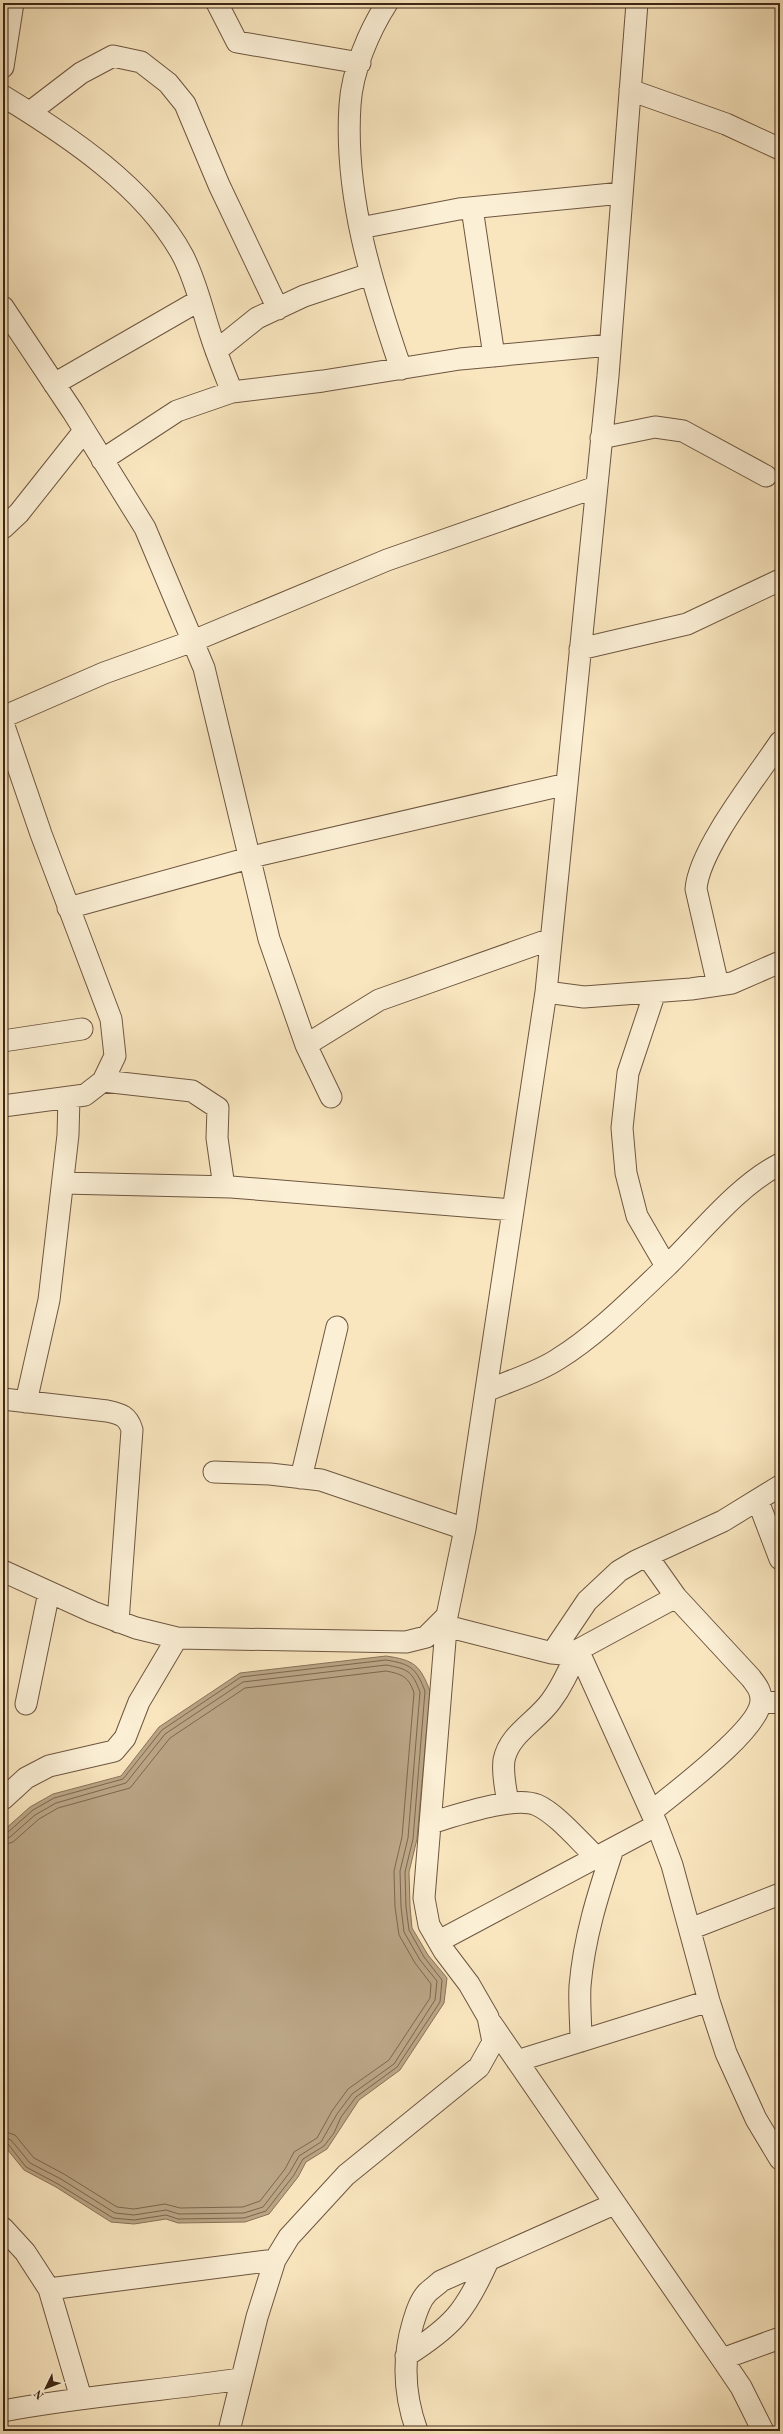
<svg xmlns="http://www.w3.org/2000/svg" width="783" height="2434" viewBox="0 0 783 2434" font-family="'Old Standard TT',serif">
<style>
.water{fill:#baa585;stroke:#897258}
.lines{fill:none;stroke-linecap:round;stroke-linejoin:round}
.shore{stroke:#7c664d;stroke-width:1}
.minor-casing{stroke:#6e5640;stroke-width:23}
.minor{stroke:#fbefd5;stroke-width:21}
</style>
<rect width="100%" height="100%" fill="#f9e6bf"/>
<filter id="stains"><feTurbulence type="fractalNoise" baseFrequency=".005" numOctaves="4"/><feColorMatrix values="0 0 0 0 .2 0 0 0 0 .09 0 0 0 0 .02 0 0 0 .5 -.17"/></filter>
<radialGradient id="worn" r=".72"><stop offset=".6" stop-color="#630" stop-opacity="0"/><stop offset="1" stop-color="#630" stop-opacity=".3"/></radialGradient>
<!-- water -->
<path class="water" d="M386 1656C414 1660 420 1665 430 1691L417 1839 409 1872 410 1906 412 1928 428 1955 447 1978 444 2003 400 2070 359 2100 327 2149 306 2162 298 2177 269 2214 245 2222 178 2223 166 2219 134 2224 111 2222 56 2187 24 2170 3 2144V1831L30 1807 53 1794 121 1776 159 1727 240 1673Z"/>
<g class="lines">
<!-- shore -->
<path class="shore" d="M3 1834 7 1833 33 1810 54 1798 123 1779 162 1730 241 1677 386 1660C411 1664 416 1668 425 1691L413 1839 405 1872 406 1907 409 1930 424 1957 442 1980 440 2002 397 2067 356 2097 341 2117 334 2133 324 2146 303 2159 294 2175 266 2211 244 2218 178 2219 166 2215 134 2220 113 2218 58 2184 26 2167 8 2144 3 2142
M3 1839 10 1837 35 1815 56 1803 126 1783 165 1734 243 1682 386 1665C408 1669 412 1671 420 1692L408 1838 400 1871 401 1907 404 1932 420 1960 437 1981 435 2000 394 2064 352 2094 337 2114 321 2142 299 2156 290 2172 263 2207 244 2213 179 2214 166 2210 134 2215 115 2213 61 2179 30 2163 11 2140 3 2137
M3 1845 13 1842 39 1819 58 1808 130 1788 170 1738 245 1688 386 1671C402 1674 409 1677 414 1693L402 1837 394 1871 395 1907 399 1935 415 1963 431 1984 430 1998 389 2060 348 2089 332 2111 317 2138 294 2152 285 2169 260 2201 243 2207 180 2208 165 2204 134 2209 117 2207 64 2174 34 2158 15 2135 3 2131"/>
<!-- minor casing -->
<g class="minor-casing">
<path id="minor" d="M217 3 237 42 360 63
M387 3C369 31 352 71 350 105 344 196 372 284 401 369
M3 67 13 3
M630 90 726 124 780 149
M3 96C67 135 146 187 183 256 196 281 202 309 211 336 217 355 225 374 232 392
M30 112 81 73 113 56 141 62 168 83 185 104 219 185 278 309
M472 208 494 356
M360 228 459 209 622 193
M3 307 73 412 145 528 204 668 269 939 306 1045 331 1097
M216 351 257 318 304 296 370 274
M54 384 200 300
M601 438 655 427 683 431 766 476
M102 460 177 411 232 392 323 381 460 359 610 345
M3 528 19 513 84 431
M580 649 687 624 780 580
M3 717 104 673 193 641 387 560 596 487
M3 723 41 834 111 1019 115 1056 103 1081 85 1095 3 1106
M68 908 264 854 567 784
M718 985 696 889C699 849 756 778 780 742
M546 992 584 997 691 989 732 983 780 962
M655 992 628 1073 622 1128 626 1173 637 1216 666 1266
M3 1041 82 1029
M306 1045 379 1000 551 939
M103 1081 192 1091 218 1108 217 1138 224 1187
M63 1183 231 1187 513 1210
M486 1391C509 1381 537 1373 558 1359 598 1334 632 1299 666 1267 701 1233 737 1186 780 1164
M3 1399 107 1411C121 1414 128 1416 132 1430L118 1622
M26 1402 49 1300 68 1135 69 1097
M214 1472 270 1474 321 1480 465 1529
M301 1478 337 1327
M758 1501 780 1559
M647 1556 676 1597 751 1678C756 1685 761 1690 761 1700 761 1729 675 1792 651 1812
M3 1571 93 1612 136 1628 177 1638 406 1642 426 1637 447 1616 465 1529 546 992 608 376 637 3
M446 1626 552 1653 563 1654 578 1650 676 1597
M578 1650 657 1825 672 1865 709 2001 726 2053 756 2119 780 2159
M552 1653 587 1601 619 1571 636 1561 723 1521 780 1486
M761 1701 780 1703
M26 1704 49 1592
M3 1799 26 1778 49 1766 114 1751 125 1738 139 1702 177 1638
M508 1803C506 1790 502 1774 504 1760 509 1734 536 1722 551 1701 563 1685 570 1668 578 1650
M430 1823C455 1816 514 1795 537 1805 557 1814 580 1842 596 1857
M690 1929 780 1894
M439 1941 657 1825
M491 2023 722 2359 741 2387 763 2431
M581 2041C581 2023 579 2004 580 1986 584 1938 598 1894 613 1849
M517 2061 709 2001
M3 2228 25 2252 49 2289 81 2398
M49 2289 275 2260
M406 2356C453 2326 465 2312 488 2261
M722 2359 780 2338
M3 2411C81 2396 161 2391 240 2379
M229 2431 257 2317 275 2260 289 2237 346 2175 479 2067 493 2042 488 2017 469 1984 444 1951 429 1925 424 1898 447 1616
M417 2431C404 2395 402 2360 413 2323 416 2313 420 2300 427 2293 431 2289 437 2285 441 2281L614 2204"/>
</g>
<!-- minor -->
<use href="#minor" class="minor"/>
</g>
<!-- margin -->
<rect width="783" height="2434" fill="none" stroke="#f9e6bf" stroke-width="16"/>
<rect x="4" y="4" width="775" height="2426" fill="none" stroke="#3f2615" stroke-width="2"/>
<rect x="8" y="8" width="767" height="2418" fill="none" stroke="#3f2615"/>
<!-- north arrow -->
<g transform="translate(46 2388) rotate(227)" stroke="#fbefd5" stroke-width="3" paint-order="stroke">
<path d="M0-3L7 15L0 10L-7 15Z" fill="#3f2615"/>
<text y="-6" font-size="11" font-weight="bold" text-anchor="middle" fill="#3f2615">N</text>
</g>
<rect width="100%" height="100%" filter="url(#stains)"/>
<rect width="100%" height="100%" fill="url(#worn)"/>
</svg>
